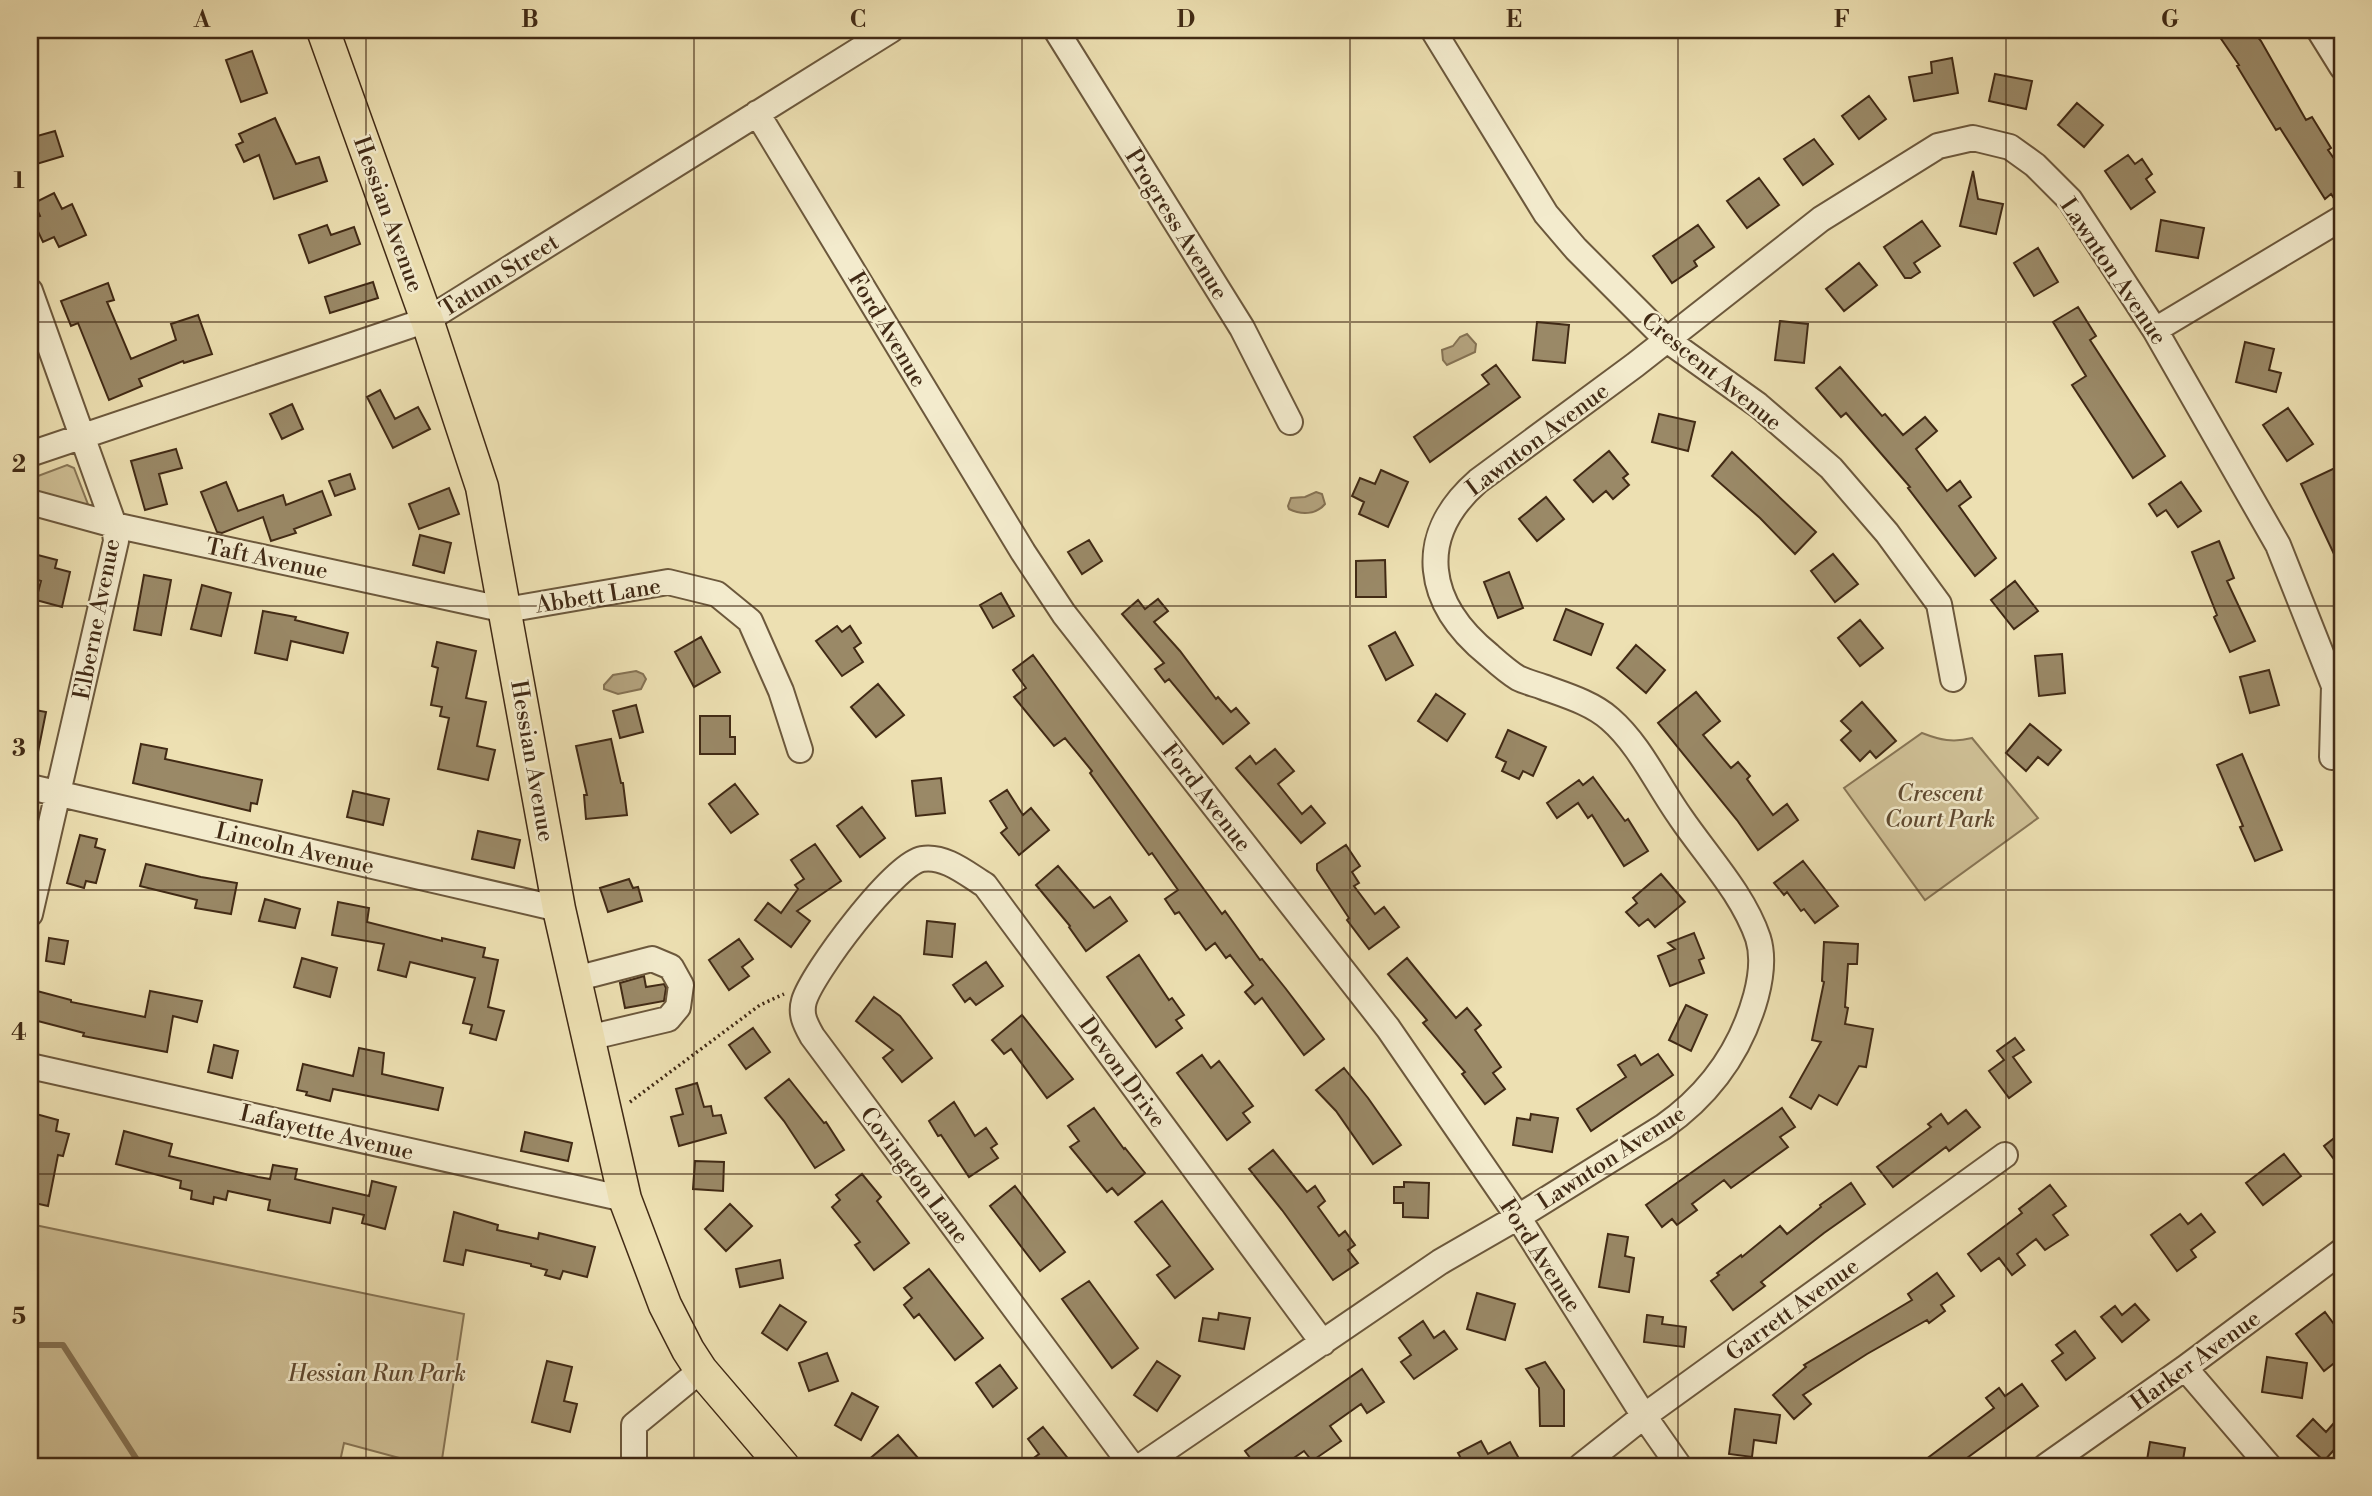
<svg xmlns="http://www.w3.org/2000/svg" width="2372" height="1496" viewBox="0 0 2372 1496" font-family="'Libre Bodoni',serif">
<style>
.green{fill:#d0c197;stroke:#887656;stroke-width:2}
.water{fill:#b3a27d;stroke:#857253;stroke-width:2}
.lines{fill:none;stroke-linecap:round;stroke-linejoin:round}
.stream{stroke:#857253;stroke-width:6}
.building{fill:#9a8967;stroke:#412a15;stroke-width:2}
.minor-casing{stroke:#6c583c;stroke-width:28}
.major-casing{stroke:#412a15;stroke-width:35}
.path{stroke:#412a15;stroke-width:3.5;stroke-dasharray:2 3.5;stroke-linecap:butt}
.minor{stroke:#f3ebcd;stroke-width:24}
.major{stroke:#ede0b2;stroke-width:32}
.grid{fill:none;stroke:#412a15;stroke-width:2;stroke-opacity:0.55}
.labels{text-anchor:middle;stroke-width:5;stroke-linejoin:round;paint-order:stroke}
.street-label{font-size:23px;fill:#412a15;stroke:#f3ebcd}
.park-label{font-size:23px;font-style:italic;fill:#5e482f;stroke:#f3ebcd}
.neatline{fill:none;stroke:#412a15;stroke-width:2.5}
.grid-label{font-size:23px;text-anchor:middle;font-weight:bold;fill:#412a15}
</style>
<rect width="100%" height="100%" fill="#ede0b2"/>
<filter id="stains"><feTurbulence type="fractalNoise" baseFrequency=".00286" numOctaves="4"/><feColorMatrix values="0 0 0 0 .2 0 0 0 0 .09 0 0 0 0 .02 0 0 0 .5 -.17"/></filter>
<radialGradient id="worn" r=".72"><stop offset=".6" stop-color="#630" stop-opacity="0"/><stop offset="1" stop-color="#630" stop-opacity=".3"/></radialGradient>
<!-- green -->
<path class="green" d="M67 465 74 468 89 507 30 497V479Z
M1922 733C1940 740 1953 743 1972 738L2038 818 1925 900 1844 788Z
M30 1224 464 1314 441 1466H429L344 1443 339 1466H30Z"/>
<!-- water -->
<path class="water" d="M1467 334 1476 344 1475 352 1447 365 1443 360 1442 350 1453 346 1460 337Z
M1316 492 1322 494 1325 504C1316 515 1301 515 1289 509L1288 506 1291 498 1305 497Z
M636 671 643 674 646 679 641 689 618 694 604 689V685L613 675Z"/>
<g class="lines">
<!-- stream -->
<path class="stream" d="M30 1345H63L141 1466"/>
</g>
<!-- building -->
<path class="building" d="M2215 30H2252L2261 41 2306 120 2312 117 2331 148 2328 150 2342 170V203L2338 204 2331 194 2325 199 2280 128 2276 130 2237 66 2239 65Z
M252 51 267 93 241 102 226 60Z
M1952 58 1958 93 1914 101 1909 77 1932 73 1931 62Z
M1995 74 2032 81 2026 109 1989 101Z
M1869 96 1886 119 1859 139 1842 116Z
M2077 103 2103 125 2084 147 2058 125Z
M275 118 296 164 319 157 327 181 274 199 259 155 244 162 236 145 243 142 239 134Z
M55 131 63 156 30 166V138Z
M1814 139 1833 164 1803 185 1784 159Z
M2128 155 2135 164 2142 159 2152 174 2146 179 2155 192 2131 209 2105 171Z
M1973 171 1978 199 2003 204 1996 234 1960 226Z
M1759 178 1779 205 1747 228 1727 201Z
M54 193 62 209 72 204 86 235 59 247 54 237 43 242 32 219 40 216 34 203Z
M2161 220 2204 228 2198 258 2156 251Z
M1922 221 1940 246 1914 263 1920 272 1911 278H1905L1884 247Z
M327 225 331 235 354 227 360 244 309 263 299 235Z
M1698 225 1714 247 1694 261 1697 266 1672 283 1653 256Z
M2038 248 2058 282 2034 296 2014 263Z
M1859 263 1877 285 1844 311 1826 289Z
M373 282 378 298 330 313 325 297Z
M108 283 114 300 107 302 131 359 176 340 171 324 198 315 212 354 184 363 183 361 139 379 142 386 109 400 78 323 71 326 61 301Z
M2078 307 2096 336 2090 340 2165 456 2133 478 2072 385 2086 376 2053 322Z
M1780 321 1808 324 1804 363 1775 360Z
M1537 322 1569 325 1565 363 1533 360Z
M2245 342 2274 349 2269 370 2281 373 2276 392 2236 382Z
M1496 365 1520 397 1430 462 1414 437 1489 384 1482 375Z
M1840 367 1882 416 1885 414 1903 435 1925 417 1937 431 1916 449 1947 491 1960 481 1971 497 1959 506 1996 558 1975 576 1908 488 1910 487 1846 413 1841 417 1816 388Z
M380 390 395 419 418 407 430 429 393 448 367 397Z
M292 404 303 429 282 439 270 414Z
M2288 408 2313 444 2287 461 2263 425Z
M1659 414 1695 422 1688 451 1652 442Z
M176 449 182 468 159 474 167 504 145 510 131 461Z
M1609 451 1628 474 1623 478 1629 485 1613 499 1606 491 1593 502 1574 480Z
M1732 452 1816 532 1795 554 1760 518 1712 476Z
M2337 467 2342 476V571L2301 484Z
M1381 470 1408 482 1388 527 1359 514 1364 502 1352 496 1360 478 1375 484Z
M350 474 355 489 335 496 329 481Z
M226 482 238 511 283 495 286 505 322 491 331 515 294 529 296 533 271 541 263 517 222 533 217 532 201 492Z
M2181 482 2201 511 2178 527 2166 510 2157 516 2149 504Z
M449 488 459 514 419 529 409 504Z
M1546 497 1564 519 1537 541 1519 519Z
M420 535 451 543 444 573 413 565Z
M1089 540 1102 561 1082 574 1068 552Z
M2219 541 2234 578 2227 581 2255 641 2230 652 2214 617 2217 615 2192 552Z
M30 553 57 560 55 568 70 572 62 607 36 600 41 581 30 578Z
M1833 554 1858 584 1835 602 1811 571Z
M1385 560 1386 597H1356V561Z
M1509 572 1523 608 1498 618 1484 582Z
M144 575 171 580 161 635 134 630Z
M2015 581 2038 611 2014 629 1991 600Z
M202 585 231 593 221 636 191 629Z
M1001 593 1014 616 993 628 980 605Z
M1158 599 1168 611 1154 622 1180 651 1216 699 1218 697 1231 712 1236 708 1249 723 1223 744 1169 679 1165 682 1155 669 1164 663 1122 614 1138 600 1145 609Z
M1566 609 1603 624 1591 655 1554 640Z
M263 611 296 617 295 620 348 633 343 653 291 641 287 660 255 653Z
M1860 620 1883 648 1860 666 1838 638Z
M837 626 842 632 850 626 861 643 854 648 863 662 842 676 816 641Z
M1395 632 1413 665 1386 680 1369 646Z
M701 637 720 672 694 687 675 652Z
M437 642 476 651 466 698 486 702 477 746 495 750 488 780 438 769 449 718 440 716 442 707 431 705 438 668 432 666Z
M1636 645 1665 670 1646 693 1617 668Z
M2062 654 2065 693 2039 696 2035 656Z
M1033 655 1222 914 1225 911 1260 960 1262 959 1286 989 1324 1039 1304 1055 1262 998 1255 1004 1245 992 1253 985 1230 955 1226 958 1215 943 1206 950 1179 912 1175 914 1165 899 1178 890 1152 853 1149 855 1090 773 1092 771 1065 738 1054 746 1014 697 1026 688 1013 670Z
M2269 670 2279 705 2250 713 2240 677Z
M878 684 904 715 876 737 851 707Z
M1696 692 1720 721 1703 735 1731 768 1738 762 1750 776 1747 779 1773 815 1787 804 1798 820 1758 850 1737 820 1658 723Z
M1436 694 1465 714 1447 741 1418 721Z
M1862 702 1896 741 1876 758 1870 751 1860 761 1841 740 1851 731 1841 721Z
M636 705 643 732 620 738 613 711Z
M30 709 46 712 37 757 30 756Z
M700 716H730V737H735V754H700Z
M2030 724 2061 750 2048 765 2038 757 2026 771 2006 753Z
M1508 730 1546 747 1533 776 1523 771 1519 779 1502 771 1506 762 1496 757Z
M611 739 621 783H623L627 815 586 819 584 795H587L576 746Z
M141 744 167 749 165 759 262 780 257 804 251 803 250 811 133 783Z
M1275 749 1294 771 1278 784 1302 814 1311 806 1325 823 1301 843 1236 768 1250 756 1256 764Z
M2242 754 2282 850 2255 861 2240 827 2243 826 2217 765Z
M1593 777 1625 821 1628 819 1648 851 1624 866 1592 815 1588 818 1578 803 1557 818 1547 803 1579 780 1583 785Z
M941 778 945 813 916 816 912 781Z
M735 784 758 814 731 833 709 804Z
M1007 790 1023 815 1031 808 1049 830 1019 855 1001 833 1007 828 990 801Z
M353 791 389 799 383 825 347 817Z
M862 807 885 838 860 857 837 826Z
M478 831 520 840 514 868 472 859Z
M80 835 97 839 95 847 105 850 96 883 86 881 84 888 67 883Z
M815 844 841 881 797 911 810 921 791 947 755 920 768 903 781 913 798 889 795 885 804 879 791 860Z
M1346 845 1360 866 1352 872 1359 883 1354 886 1375 914 1384 907 1399 927 1369 949 1347 920 1349 918 1317 870V864Z
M1803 861 1838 906 1815 923 1804 909 1801 911 1787 892 1784 895 1774 883Z
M146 864 201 877 237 883 231 914 195 908 197 900 140 886Z
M1058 866 1094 908 1110 897 1127 921 1086 951 1069 927 1070 926 1036 885Z
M1661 874 1685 902 1655 927 1648 919 1639 926 1626 912 1637 903 1633 898Z
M629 879 633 888 638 887 642 901 608 912 600 888Z
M265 899 300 909 295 928 259 921Z
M338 902 369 908 367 922 442 941V938L485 948 483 957 498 960 488 1007 504 1011 496 1040 470 1033 472 1025 463 1023 475 978 410 962 406 977 378 970 384 944 332 935Z
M927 921 955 924 952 957 924 954Z
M1694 933 1704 958 1699 960 1704 973 1670 986 1658 956 1675 949 1668 943Z
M49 938 68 941 64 964 46 961Z
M739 939 753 959 742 967 749 976 729 990 709 960Z
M1824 942 1858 944 1857 964H1848L1845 1007 1848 1008 1845 1024 1873 1029 1866 1067 1859 1066 1837 1105 1819 1095 1811 1109 1790 1097 1821 1042 1812 1040 1824 982 1822 981Z
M1139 955 1169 1000 1172 998 1184 1015 1176 1020 1182 1028 1156 1047 1107 977Z
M302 958 337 968 330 997 294 987Z
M1407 958 1456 1018 1467 1008 1481 1025 1475 1030 1501 1067 1493 1073 1505 1089 1485 1104 1462 1074 1465 1072 1423 1023 1427 1020 1388 974Z
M986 962 1003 986 976 1005 970 998 965 1002 953 985Z
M644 976 646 987 664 984 666 988 664 1001 625 1008 620 983Z
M37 991 71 1000V1002L145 1017 150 991 202 1001 197 1022 173 1016 167 1052 83 1036 84 1033 30 1019Z
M874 997 900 1016 932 1058 902 1082 883 1058 893 1050 856 1021Z
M1686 1005 1707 1015 1691 1051 1669 1040Z
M1022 1015 1073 1079 1047 1098 1011 1049 1004 1054 992 1040Z
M753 1028 770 1052 746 1069 729 1045Z
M2015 1038 2024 1050 2013 1057 2031 1082 2009 1098 1989 1071 2004 1060 1997 1051Z
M214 1045 238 1051 232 1078 208 1072Z
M359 1048 384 1053 382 1074 443 1088 438 1110 333 1089 330 1101 306 1095 307 1092 297 1090 303 1064 353 1076Z
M1658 1054 1673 1075 1591 1131 1577 1109 1626 1077 1618 1065 1635 1055 1641 1065Z
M1202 1055 1211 1068 1219 1061 1253 1106 1243 1113 1250 1122 1227 1140 1177 1073Z
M1344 1068 1368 1098 1401 1145 1373 1164 1336 1111 1316 1090Z
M789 1079 824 1123 826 1122 844 1150 815 1168 784 1121 765 1098Z
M697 1083 704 1107 711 1106 713 1116 721 1115 726 1133 679 1146 671 1117 683 1114 676 1089Z
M954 1102 975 1136 986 1128 997 1144 991 1148 998 1158 969 1177 941 1135 938 1136 929 1121Z
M1094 1108 1124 1149 1125 1148 1145 1173 1118 1195 1112 1188 1107 1192 1070 1147 1079 1141 1068 1126Z
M1782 1108 1795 1127 1780 1137 1788 1147 1731 1188 1724 1180 1692 1204 1697 1210 1677 1225 1672 1219 1662 1227 1646 1205Z
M1966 1110 1980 1127 1949 1151 1946 1147 1893 1187 1877 1167 1931 1127 1928 1124 1941 1114 1948 1124Z
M36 1114 58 1120 56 1131 69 1134 63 1156 58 1155 48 1206 30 1202V1141Z
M1531 1114 1558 1118 1552 1152 1513 1145 1517 1118 1530 1120Z
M124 1131 172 1144 169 1156 258 1177 270 1179 273 1165 297 1169 295 1179 369 1196 372 1181 396 1187 385 1229 362 1223 364 1215 333 1208 330 1223 268 1210 270 1200 228 1191 226 1200 214 1197 213 1204 191 1199 192 1191 180 1188 181 1181 116 1164Z
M525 1132 572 1143 568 1161 521 1151Z
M2342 1132V1170L2324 1146Z
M1273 1150 1307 1192 1315 1186 1325 1201 1318 1207 1339 1236 1345 1231 1355 1245 1348 1250 1358 1263 1333 1280 1282 1210 1249 1169Z
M2284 1154 2301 1176 2263 1205 2246 1183Z
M695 1161 724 1162 723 1191 693 1189Z
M862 1174 881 1197 877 1201 909 1243 874 1270 855 1245 860 1242 832 1207 840 1200 836 1195Z
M1404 1182 1429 1183 1428 1218 1403 1217V1203H1394V1187H1404Z
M1851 1183 1865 1204 1824 1233 1761 1282 1765 1286 1733 1310 1711 1281 1719 1275 1717 1273 1741 1255 1742 1257 1780 1226 1787 1234 1821 1207 1820 1205Z
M2050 1185 2066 1206 2053 1215 2068 1235 2045 1250 2036 1239 2017 1254 2025 1265 2012 1275 1999 1258 1981 1271 1968 1254 2022 1213 2019 1209Z
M1015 1186 1065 1252 1040 1271 990 1206Z
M1162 1201 1213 1269 1175 1298 1157 1275 1170 1266 1135 1222Z
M730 1204 752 1226 726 1251 705 1229Z
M454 1212 498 1225 497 1230 538 1239 539 1233 595 1247 587 1277 563 1271 560 1279 545 1275 547 1270 531 1266V1264L466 1250 463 1265 444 1261Z
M2180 1214 2188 1224 2201 1214 2215 1232 2191 1250 2196 1257 2177 1271 2151 1235Z
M1608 1234 1628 1237 1625 1256 1634 1258 1629 1292 1599 1287Z
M780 1260 783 1278 740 1287 736 1269Z
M929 1269 983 1338 955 1360 919 1314 914 1318 904 1305 912 1298 904 1288Z
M1937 1273 1954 1296 1941 1305 1945 1311 1929 1323 1927 1320 1867 1354 1803 1395 1811 1404 1794 1419 1773 1395 1806 1367 1804 1365 1912 1300 1908 1294Z
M1089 1281 1138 1348 1112 1368 1062 1299Z
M1477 1293 1515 1304 1505 1340 1467 1329Z
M2135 1304 2149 1320 2122 1342 2101 1317 2115 1306 2122 1315Z
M780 1305 806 1322 787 1350 762 1333Z
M2325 1312 2342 1335V1357L2324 1371 2296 1334Z
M1219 1313 1250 1318 1244 1349 1199 1341 1203 1318 1218 1320Z
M1647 1315 1663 1317 1662 1324 1686 1327 1684 1347 1644 1342Z
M1423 1321 1434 1338 1444 1331 1457 1349 1414 1379 1401 1362 1411 1355 1399 1338Z
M2075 1331 2095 1358 2066 1380 2052 1361 2063 1353 2056 1345Z
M827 1353 838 1381 809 1391 799 1363Z
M2267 1357 2307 1363 2302 1398 2262 1392Z
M547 1361 572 1367 564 1401 577 1404 570 1432 532 1422Z
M1157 1361 1180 1376 1157 1411 1134 1395Z
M1545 1362 1564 1390V1426H1540L1539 1388 1526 1369Z
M1000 1365 1017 1388 993 1407 976 1383Z
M1362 1369 1384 1402 1367 1413 1361 1404 1330 1426 1341 1441 1312 1461 1304 1451 1282 1466H1256L1245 1451Z
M2022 1384 2038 1406 1956 1466H1917L1994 1408 1986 1398 1999 1388 2005 1396Z
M852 1393 878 1407 861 1440 835 1425Z
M1735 1409 1780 1415 1776 1443 1754 1440 1752 1457 1729 1454Z
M2342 1414V1441L2324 1461 2297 1436 2313 1419 2326 1432Z
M1043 1427 1074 1466H1023L1039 1454 1028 1439Z
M898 1435 919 1459 910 1466H861Z
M1481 1441 1488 1454 1510 1442 1523 1466H1465L1458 1453Z
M2150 1442 2185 1448 2182 1466H2146Z"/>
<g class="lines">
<!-- minor casing -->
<g class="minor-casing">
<path id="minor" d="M1056 30 1242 328 1290 422
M1433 30 1546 214 1576 249 1667 340 1758 405 1831 468 1887 533 1939 604 1953 679
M2319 30 2342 67
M757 113 1023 552 1064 614 1388 1028 1518 1217 1644 1416 1679 1466
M30 291 114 525 116 541 30 914
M2155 330 2342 218
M30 454 427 320 891 30
M30 502 114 525 506 610 668 582 717 594 750 621 781 691 800 750
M30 787 559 909
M575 979 652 959 671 967 681 985 678 1007 668 1019 588 1038
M30 1066 625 1199
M2185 1368 2269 1466
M634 1466V1425L701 1370
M1132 1466 812 1036C806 1025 800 1015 804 1001 812 973 894 864 922 859 945 855 967 874 985 885L1323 1343
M1141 1466 1440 1262 1518 1217 1663 1127C1710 1094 1741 1051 1756 996 1761 977 1764 957 1758 938 1743 894 1707 856 1681 818 1658 786 1640 745 1610 719 1592 703 1565 695 1543 687 1535 684 1526 682 1518 678 1508 672 1498 663 1489 655 1426 604 1414 537 1478 481L1635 365 1821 219 1938 146 1973 138 2010 147 2035 165 2070 200 2155 330 2278 545 2334 686 2332 757
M1581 1466 1644 1416 2005 1155
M2046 1466 2185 1368 2342 1251"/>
</g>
<!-- major casing -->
<g class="major-casing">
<path id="major" d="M323 30 427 320 482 487 559 909 625 1199 665 1305 688 1350 701 1370 783 1466"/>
</g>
<!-- path -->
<path class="path" d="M630 1102 760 1005 784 994"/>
<!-- minor -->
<use href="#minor" class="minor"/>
<!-- major -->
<use href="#major" class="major"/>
</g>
<!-- grid -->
<path class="grid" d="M366 30V1466M694 30V1466M1022 30V1466M1350 30V1466M1678 30V1466M2006 30V1466M30 322H2342M30 606H2342M30 890H2342M30 1174H2342"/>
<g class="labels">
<!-- street labels -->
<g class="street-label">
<text transform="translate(389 214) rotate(70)" y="8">Hessian Avenue</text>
<text transform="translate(1177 224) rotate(58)" y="8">Progress Avenue</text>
<text transform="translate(2114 271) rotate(56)" y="8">Lawnton Avenue</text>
<text transform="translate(499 275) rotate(-32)" y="8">Tatum Street</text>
<text transform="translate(888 329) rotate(59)" y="8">Ford Avenue</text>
<text transform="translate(1712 371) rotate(39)" y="8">Crescent Avenue</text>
<text transform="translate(1537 439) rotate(-37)" y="8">Lawnton Avenue</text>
<text transform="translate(267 558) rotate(12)" y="8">Taft Avenue</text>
<text transform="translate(598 595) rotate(-9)" y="8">Abbett Lane</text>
<text transform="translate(96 619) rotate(-79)" y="8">Elberne Avenue</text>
<text transform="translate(533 761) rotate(80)" y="8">Hessian Avenue</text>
<text transform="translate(1207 797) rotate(52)" y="8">Ford Avenue</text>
<text transform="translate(295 848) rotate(13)" y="8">Lincoln Avenue</text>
<text transform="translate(1123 1072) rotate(54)" y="8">Devon Drive</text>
<text transform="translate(327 1132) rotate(13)" y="8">Lafayette Avenue</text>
<text transform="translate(1611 1157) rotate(-33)" y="8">Lawnton Avenue</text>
<text transform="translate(915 1175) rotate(53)" y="8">Covington Lane</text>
<text transform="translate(1541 1255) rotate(57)" y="8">Ford Avenue</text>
<text transform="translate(1792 1309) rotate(-36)" y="8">Garrett Avenue</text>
<text transform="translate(2195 1360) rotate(-36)" y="8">Harker Avenue</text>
</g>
<!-- park labels -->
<g class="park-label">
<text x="1940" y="801">Crescent<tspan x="1940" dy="26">Court Park</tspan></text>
<text x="377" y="1381">Hessian Run Park</text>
</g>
</g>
<!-- margin -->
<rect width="2372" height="1496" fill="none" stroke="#ede0b2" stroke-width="77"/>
<rect x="38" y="38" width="2296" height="1420" class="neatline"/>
<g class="grid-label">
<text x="202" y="27">A</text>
<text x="530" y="27">B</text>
<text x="858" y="27">C</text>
<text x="1186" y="27">D</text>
<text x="1514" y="27">E</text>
<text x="1842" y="27">F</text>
<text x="2170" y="27">G</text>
<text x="19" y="188">1</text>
<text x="19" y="472">2</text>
<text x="19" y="756">3</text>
<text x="19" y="1040">4</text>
<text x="19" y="1324">5</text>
</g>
<rect width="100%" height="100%" filter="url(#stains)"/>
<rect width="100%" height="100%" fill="url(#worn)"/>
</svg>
